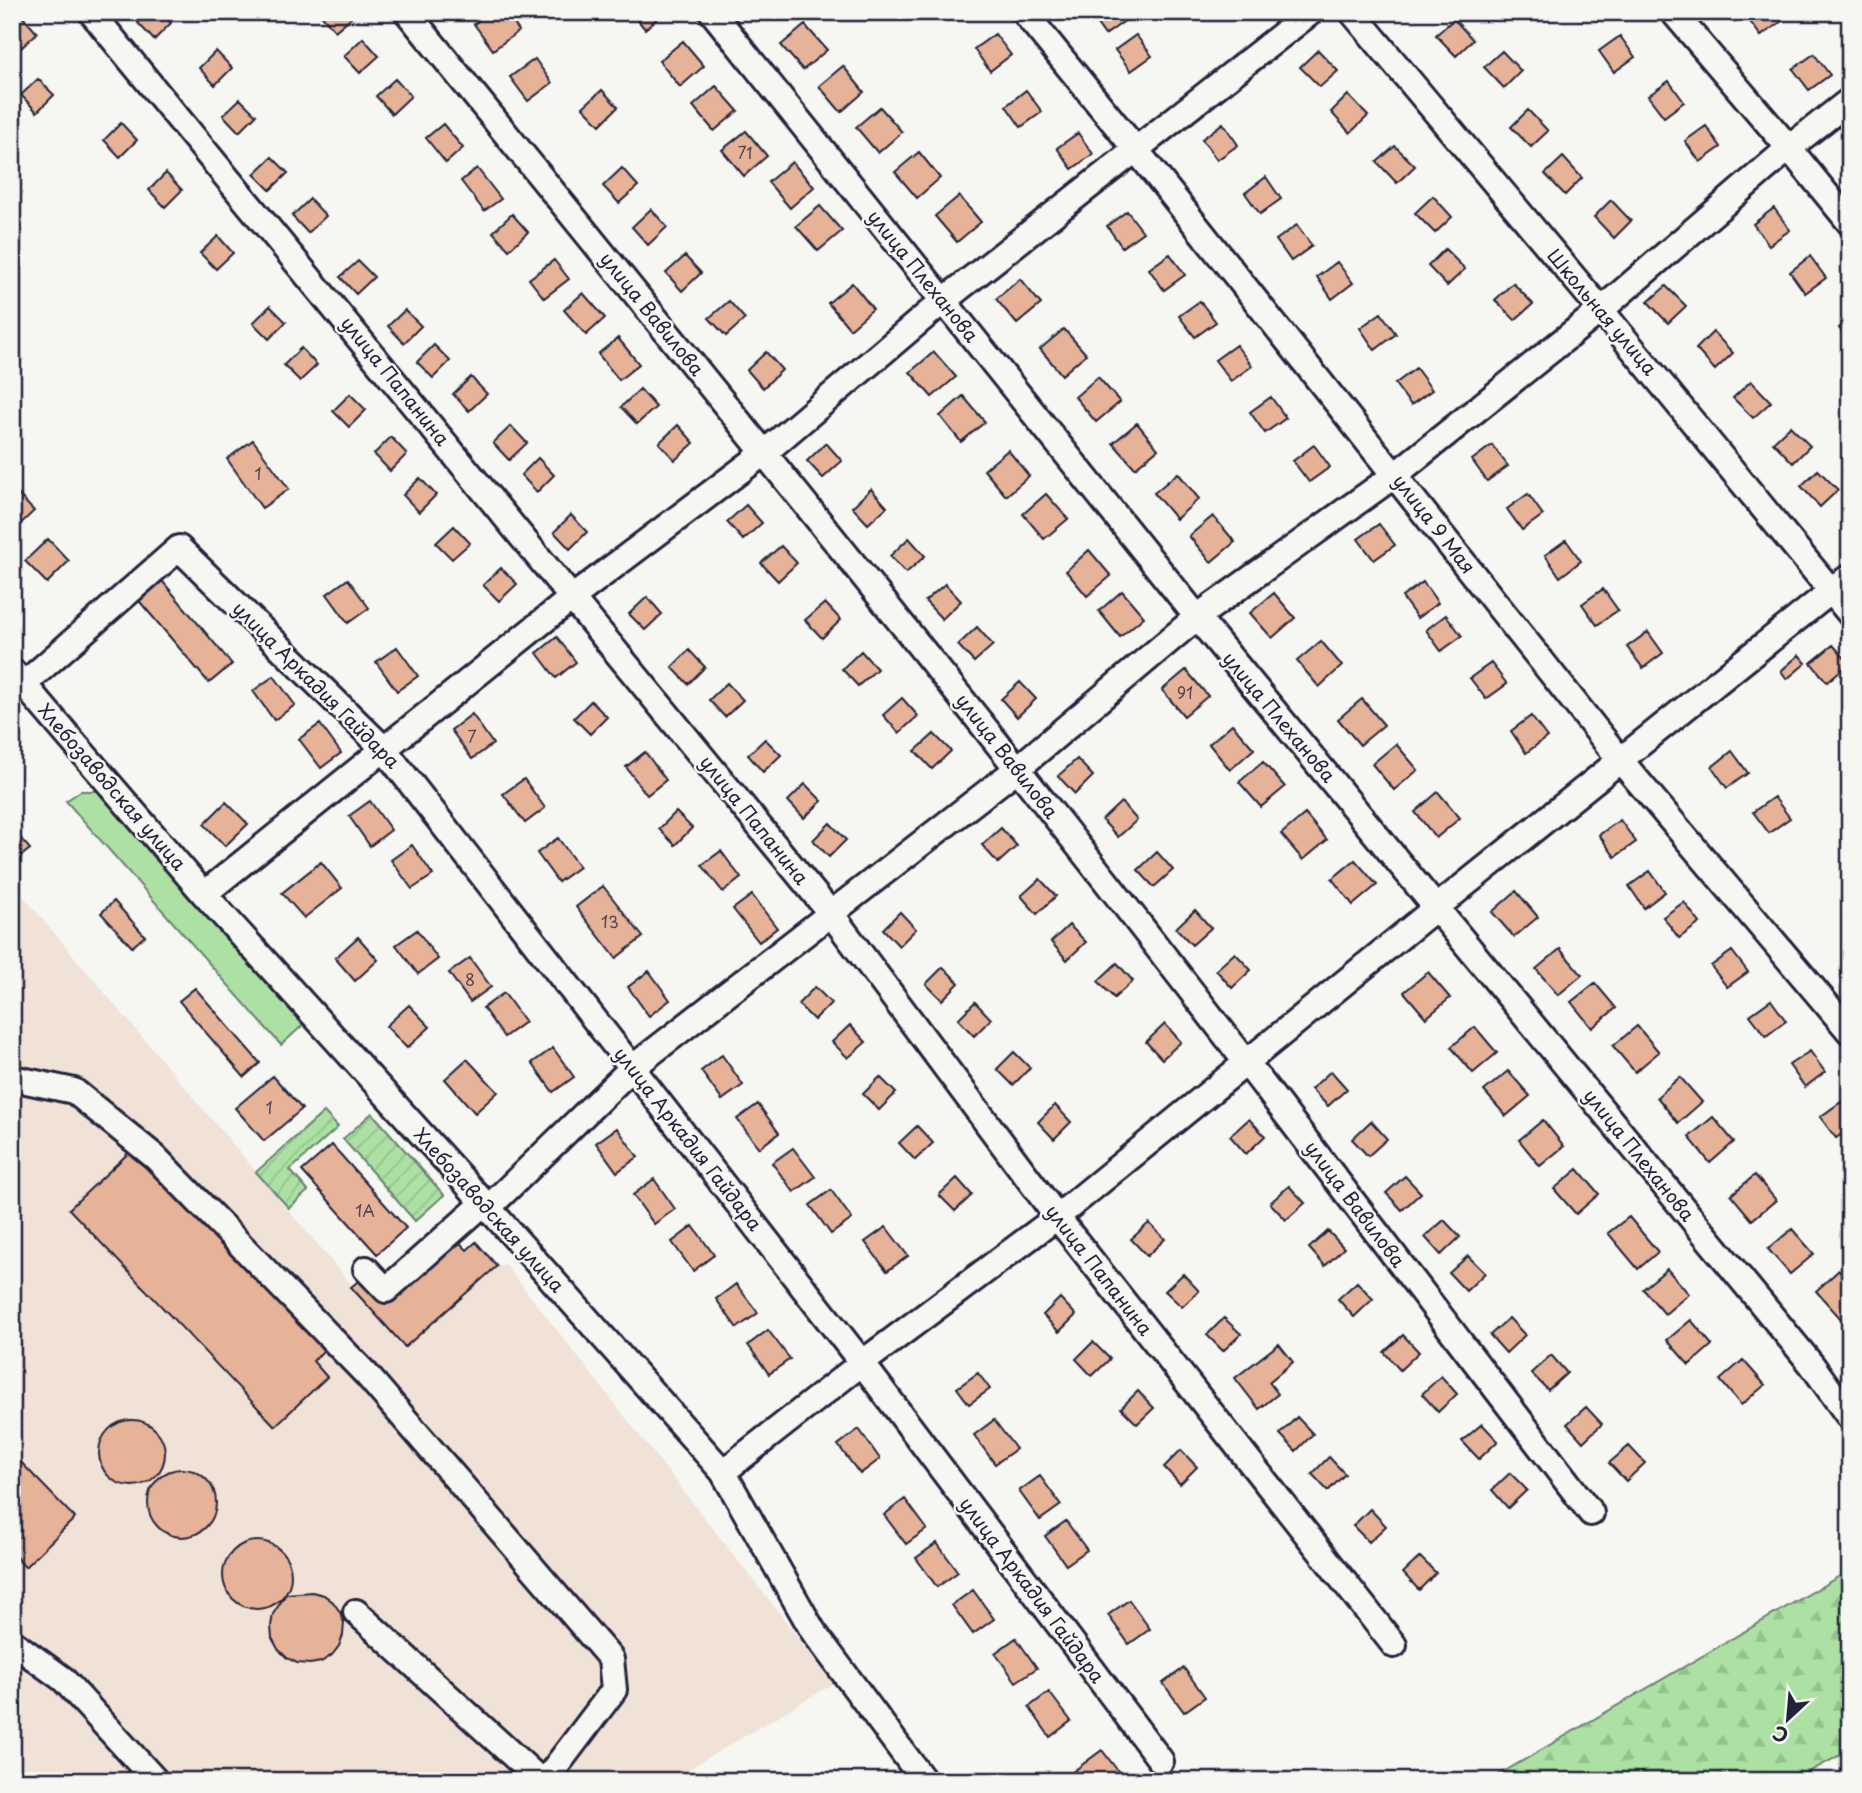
<svg xmlns="http://www.w3.org/2000/svg" width="1862" height="1793" viewBox="0 0 1862 1793" font-family="'Playpen Sans',sans-serif">
<style>
.built{fill:#f1e2d7}
.green{fill:#ace1a3;stroke:#67826f;stroke-width:2}
.forest{fill:url(#forest-firs);stroke:#67826f;stroke-width:2}
.garden{fill:url(#garden-furrows);stroke:#67826f;stroke-width:2}
.building{fill:#e6b399;stroke:#22223b;stroke-width:2}
.lines{fill:none;stroke-linecap:round;stroke-linejoin:round}
.minor-casing{stroke:#22223b;stroke-width:30}
.minor{stroke:#f6f6f2;stroke-width:24}
.labels{text-anchor:middle;stroke-width:5;stroke-linejoin:round;paint-order:stroke}
.number-label{font-size:16px;fill:#534652}
.street-label{font-size:19px;fill:#22223b;stroke:#f6f6f2}
</style>
<defs>
<pattern id="forest-firs" width="22" height="20" patternUnits="userSpaceOnUse" patternTransform="scale(1.75)"><rect width="22" height="20" fill="#ace1a3"/><path d="M5 1l3.5 6h-7zM16 11l3.5 6h-7z" fill="#94c18d"/></pattern>
<pattern id="garden-furrows" width="10" height="10" patternUnits="userSpaceOnUse" patternTransform="scale(1.75)"><rect width="10" height="10" fill="#ace1a3"/><path d="M-1 1l2-2M0 10L10 0M9 11l2-2" fill="none" stroke="#94c18d"/></pattern>
</defs>
<rect width="100%" height="100%" fill="#f6f6f2"/>
<filter id="ink" filterUnits="userSpaceOnUse"><feTurbulence type="fractalNoise" baseFrequency=".0143" numOctaves="2"/><feDisplacementMap in="SourceGraphic" scale="14" xChannelSelector="R" yChannelSelector="G"/><feConvolveMatrix kernelMatrix="1 2 1 2 8 2 1 2 1" color-interpolation-filters="sRGB"/></filter>
<g filter="url(#ink)">
<!-- built -->
<path class="built" d="M12 883 404 1347 497 1266 505 1264 834 1683 669 1781H12Z"/>
<!-- green -->
<path class="green" d="M81 791H99L303 1025 281 1045 66 801Z"/>
<!-- forest -->
<path class="forest" d="M1850 1570V1750L1792 1781H1488Z"/>
<!-- garden -->
<path class="garden" d="M324 1112 338 1127 290 1170 308 1191 289 1208 256 1172Z
M372 1113 444 1195 415 1221 343 1139Z"/>
<!-- building -->
<path class="building" d="M149 12H160L171 23 154 40 138 23Z
M319 12H352L354 15 335 31Z
M490 12H506L519 31 493 50 474 24Z
M631 12H665L645 29Z
M1092 12H1121L1126 20 1105 35 1090 14Z
M1749 12H1775L1782 21 1761 36 1745 15Z
M22 16 37 33 20 49 12 41V25Z
M1454 19 1473 40 1456 56 1436 35Z
M805 25 827 50 803 70 781 45Z
M995 34 1011 55 990 71 974 49Z
M1136 35 1152 56 1131 71 1115 50Z
M1620 36 1635 57 1614 72 1599 51Z
M363 38 379 56 360 73 344 56Z
M683 41 704 66 680 87 659 61Z
M1318 50 1338 71 1320 87 1300 67Z
M216 51 232 68 215 85 199 68Z
M1502 51 1521 71 1504 88 1484 67Z
M1814 54 1830 75 1809 90 1793 69Z
M535 59 552 83 528 101 510 77Z
M843 66 864 92 841 112 819 86Z
M38 79 54 95 37 112 21 95Z
M395 79 411 96 392 114 376 96Z
M1669 81 1684 102 1664 117 1648 96Z
M716 86 738 111 714 131 693 106Z
M602 90 618 107 600 125 583 107Z
M1026 90 1042 112 1021 127 1006 106Z
M1348 95 1368 116 1350 133 1331 112Z
M240 99 256 115 239 132 223 115Z
M880 107 902 132 878 153 856 127Z
M1528 110 1548 131 1531 147 1511 127Z
M121 123 137 140 120 157 104 140Z
M1223 123 1238 145 1217 160 1202 139Z
M443 124 463 148 446 163 426 138Z
M1706 126 1721 147 1700 162 1685 141Z
M746 131 767 156 744 176 722 150Z
M1078 133 1093 154 1072 169 1057 148Z
M1395 146 1415 166 1397 183 1377 162Z
M919 152 940 178 917 198 895 172Z
M272 157 288 173 270 190 254 174Z
M1563 157 1582 178 1565 195 1545 174Z
M792 162 814 187 790 208 768 182Z
M477 168 501 199 484 211 461 181Z
M622 168 638 186 619 203 603 186Z
M166 173 182 190 165 207 149 190Z
M1266 177 1281 199 1260 214 1245 193Z
M959 196 981 222 957 242 935 216Z
M1433 196 1452 217 1435 233 1415 213Z
M310 199 326 216 308 233 292 216Z
M1611 200 1631 221 1614 238 1594 217Z
M820 206 842 231 818 251 796 226Z
M1774 208 1790 230 1769 245 1753 224Z
M651 209 667 227 648 245 632 227Z
M1127 211 1143 232 1122 247 1107 226Z
M512 214 528 232 509 250 493 232Z
M1297 225 1312 246 1291 261 1276 240Z
M218 236 233 253 216 269 200 253Z
M1445 249 1465 269 1447 286 1428 266Z
M1170 254 1185 275 1164 290 1149 269Z
M685 256 701 273 682 291 666 273Z
M1810 256 1826 278 1805 293 1790 272Z
M554 260 569 279 544 298 529 279Z
M358 261 374 277 356 294 340 277Z
M1337 262 1353 283 1332 299 1317 277Z
M1020 279 1041 304 1017 324 996 299Z
M852 283 873 309 850 329 828 303Z
M1513 283 1533 304 1515 320 1495 300Z
M1666 286 1686 306 1668 323 1648 302Z
M583 293 605 318 586 335 564 310Z
M729 301 745 319 726 336 709 318Z
M1200 301 1216 322 1195 337 1179 316Z
M270 306 286 322 269 339 253 323Z
M405 310 421 326 404 343 388 326Z
M1381 313 1396 334 1375 350 1360 328Z
M1850 320V343L1839 328Z
M1064 329 1086 354 1062 375 1040 349Z
M1713 332 1733 353 1715 370 1696 349Z
M618 338 639 364 619 380 598 354Z
M434 345 450 361 433 378 417 362Z
M1236 345 1252 366 1231 381 1215 360Z
M301 348 317 365 300 381 284 365Z
M766 352 782 370 763 388 747 370Z
M934 352 956 377 932 397 910 372Z
M1416 368 1432 390 1411 405 1395 384Z
M471 377 487 394 469 411 453 394Z
M1098 377 1120 402 1096 422 1075 397Z
M1751 381 1771 402 1753 418 1733 398Z
M640 389 656 407 637 424 621 407Z
M350 394 366 410 349 427 333 411Z
M963 396 985 422 961 442 940 416Z
M1271 397 1286 418 1265 433 1250 412Z
M1137 423 1158 449 1135 468 1113 443Z
M678 425 694 443 675 460 659 443Z
M511 426 527 443 509 460 493 443Z
M1790 426 1810 446 1793 463 1773 442Z
M391 437 407 454 390 471 374 454Z
M253 440 289 489 262 508 227 459Z
M826 443 842 461 823 478 807 461Z
M1314 445 1330 467 1309 482 1293 461Z
M1492 445 1508 466 1487 481 1472 460Z
M1008 450 1029 476 1006 496 984 470Z
M538 458 554 475 537 492 521 475Z
M1818 470 1838 490 1820 507 1801 486Z
M1178 473 1199 499 1176 519 1154 493Z
M420 478 436 495 419 512 403 495Z
M13 489 34 511 12 532V490Z
M871 489 887 507 868 524 852 507Z
M1046 494 1068 519 1044 539 1023 514Z
M1528 494 1543 515 1522 530 1507 509Z
M746 505 762 523 743 540 727 522Z
M571 515 587 532 570 549 554 532Z
M1213 516 1235 542 1211 562 1189 536Z
M1379 524 1395 545 1374 560 1358 539Z
M454 526 470 543 452 559 436 543Z
M909 538 925 556 906 573 890 556Z
M48 539 69 561 47 583 25 561Z
M1566 540 1581 561 1560 577 1545 555Z
M781 546 797 563 778 581 761 563Z
M1089 550 1111 576 1087 596 1066 571Z
M501 568 517 584 499 601 483 585Z
M158 576 232 664 209 683 135 596Z
M348 579 369 608 348 623 327 594Z
M1423 582 1438 603 1417 618 1402 597Z
M945 584 961 601 942 619 925 601Z
M1603 589 1618 610 1597 625 1582 604Z
M1122 591 1144 617 1120 637 1099 611Z
M1274 593 1295 618 1272 638 1250 613Z
M647 597 662 614 645 630 629 614Z
M825 603 841 620 822 638 805 620Z
M1446 615 1462 636 1441 651 1426 630Z
M977 627 993 645 974 662 958 645Z
M1648 632 1663 653 1643 668 1627 647Z
M557 637 576 662 556 678 537 653Z
M1321 641 1342 666 1319 687 1297 661Z
M1833 645 1849 663 1827 682 1811 663Z
M397 647 418 676 397 691 376 662Z
M689 650 705 667 688 684 672 667Z
M861 651 877 669 858 686 842 669Z
M1799 655 1806 663 1787 679 1781 671Z
M1491 663 1507 684 1486 699 1470 678Z
M1186 670 1208 696 1184 716 1162 690Z
M274 676 295 705 274 720 253 691Z
M1020 682 1036 699 1017 717 1001 699Z
M727 683 743 700 725 717 709 700Z
M902 698 918 716 899 733 883 715Z
M1362 699 1384 725 1360 745 1338 719Z
M591 701 607 717 590 734 574 718Z
M472 714 493 744 472 759 451 730Z
M1531 716 1547 737 1526 753 1511 731Z
M320 724 341 753 321 768 299 739Z
M1232 724 1254 749 1230 770 1209 744Z
M934 734 951 751 932 769 915 751Z
M765 739 781 755 763 772 748 755Z
M1396 744 1418 770 1394 790 1372 764Z
M1732 751 1748 773 1727 788 1712 767Z
M645 752 666 780 647 795 626 767Z
M1077 759 1093 776 1075 794 1058 776Z
M1263 762 1285 787 1261 807 1239 782Z
M524 779 545 808 525 823 503 794Z
M805 784 822 801 804 818 788 801Z
M1438 792 1460 818 1436 838 1415 812Z
M1774 797 1790 818 1769 833 1753 812Z
M370 801 391 830 370 846 349 816Z
M226 802 248 824 225 846 204 824Z
M1121 802 1137 820 1118 837 1102 820Z
M676 812 692 828 675 845 659 829Z
M1305 814 1327 840 1303 860 1281 834Z
M1620 820 1636 842 1615 857 1599 835Z
M830 823 846 840 829 857 813 840Z
M12 828 30 849 12 863Z
M1001 828 1017 846 998 863 982 845Z
M558 838 579 867 558 882 537 853Z
M412 845 433 875 412 889 391 860Z
M721 851 741 878 723 892 702 865Z
M1157 852 1173 870 1154 887 1138 870Z
M1355 860 1377 885 1353 905 1332 879Z
M321 862 342 888 304 918 282 893Z
M1650 871 1665 892 1644 908 1629 886Z
M1040 879 1056 896 1037 914 1021 896Z
M603 886 643 937 616 958 576 907Z
M1516 891 1538 917 1514 937 1492 912Z
M752 895 777 928 759 942 733 909Z
M114 901 145 936 132 947 101 913Z
M1684 902 1700 923 1679 938 1663 917Z
M1195 910 1211 928 1192 945 1176 928Z
M900 912 916 929 899 946 883 929Z
M1850 916V931L1843 921Z
M1069 925 1086 942 1067 960 1051 942Z
M417 930 438 959 418 974 396 945Z
M358 937 378 960 355 981 335 958Z
M1560 949 1582 975 1558 995 1536 969Z
M1732 951 1748 972 1727 987 1711 966Z
M1235 953 1251 970 1232 988 1216 970Z
M470 958 491 987 470 1002 449 973Z
M1117 963 1133 981 1114 998 1098 981Z
M943 967 959 983 942 1000 926 984Z
M649 971 670 1000 649 1016 628 987Z
M1428 972 1450 998 1426 1018 1404 992Z
M1595 983 1616 1008 1592 1028 1571 1002Z
M815 987 831 1003 814 1020 798 1004Z
M195 988 260 1063 244 1077 179 1001Z
M504 993 525 1022 504 1037 483 1008Z
M1771 1000 1786 1021 1766 1036 1750 1015Z
M975 1002 991 1019 974 1036 958 1019Z
M409 1005 430 1027 407 1048 386 1026Z
M1165 1024 1181 1042 1162 1059 1146 1042Z
M850 1025 866 1042 848 1058 832 1042Z
M1637 1026 1659 1052 1635 1072 1613 1046Z
M1475 1027 1497 1053 1473 1073 1451 1047Z
M553 1048 574 1077 553 1092 532 1063Z
M1810 1051 1825 1072 1805 1087 1789 1065Z
M1014 1052 1030 1068 1013 1085 997 1069Z
M722 1055 743 1085 722 1100 701 1071Z
M467 1059 498 1092 475 1113 445 1079Z
M1331 1071 1347 1089 1328 1106 1311 1089Z
M1508 1071 1530 1096 1506 1116 1484 1091Z
M273 1076 302 1109 264 1141 235 1108Z
M880 1077 896 1093 879 1110 863 1094Z
M1680 1077 1702 1102 1678 1123 1657 1097Z
M1841 1102 1850 1114V1128L1836 1138 1820 1117Z
M758 1104 779 1133 759 1148 737 1119Z
M1055 1105 1071 1122 1054 1139 1038 1122Z
M1713 1117 1734 1142 1710 1163 1689 1137Z
M1249 1119 1265 1136 1246 1154 1230 1136Z
M1543 1120 1564 1146 1540 1166 1519 1140Z
M1371 1121 1387 1139 1368 1156 1352 1139Z
M917 1126 933 1143 915 1160 899 1143Z
M617 1128 638 1157 617 1172 596 1143Z
M332 1145 406 1228 377 1254 302 1171Z
M136 1146 327 1347 313 1361 327 1377 275 1426 69 1209Z
M793 1148 815 1177 794 1192 772 1163Z
M1578 1169 1599 1194 1576 1214 1554 1189Z
M1755 1175 1776 1200 1752 1220 1731 1195Z
M1405 1176 1421 1193 1402 1210 1386 1193Z
M957 1178 972 1195 955 1211 939 1195Z
M654 1179 675 1209 654 1224 633 1195Z
M1289 1186 1305 1203 1286 1220 1270 1203Z
M831 1190 852 1219 831 1234 810 1205Z
M1629 1217 1658 1252 1638 1269 1608 1233Z
M1444 1220 1460 1237 1441 1255 1425 1237Z
M1149 1223 1165 1239 1147 1256 1131 1239Z
M693 1226 714 1255 693 1271 672 1242Z
M886 1227 908 1256 887 1271 865 1242Z
M1792 1229 1814 1254 1790 1274 1768 1249Z
M1328 1231 1344 1248 1325 1266 1309 1248Z
M457 1240 467 1250 476 1242 497 1266 405 1347 351 1287 363 1277 385 1303Z
M1468 1256 1485 1273 1466 1291 1449 1273Z
M1667 1269 1689 1294 1665 1314 1643 1289Z
M1839 1270 1850 1283V1329L1816 1291Z
M1183 1274 1199 1291 1182 1307 1165 1291Z
M1357 1282 1373 1299 1354 1317 1338 1299Z
M736 1284 758 1313 737 1328 716 1299Z
M1060 1298 1076 1315 1059 1332 1043 1315Z
M1224 1318 1241 1334 1223 1351 1207 1335Z
M1509 1318 1525 1335 1506 1353 1490 1335Z
M1691 1320 1712 1345 1689 1365 1667 1340Z
M768 1330 790 1359 769 1374 748 1345Z
M1403 1335 1419 1352 1400 1370 1384 1352Z
M1093 1342 1110 1359 1092 1376 1076 1359Z
M1279 1344 1293 1362 1269 1382 1278 1394 1259 1409 1235 1378Z
M1551 1355 1567 1373 1548 1390 1531 1373Z
M1743 1360 1765 1385 1741 1405 1720 1380Z
M978 1373 990 1389 969 1404 957 1388Z
M1441 1376 1457 1394 1438 1412 1422 1394Z
M1138 1391 1154 1408 1137 1424 1121 1408Z
M1586 1407 1602 1424 1583 1442 1567 1424Z
M1297 1417 1313 1434 1296 1451 1280 1434Z
M994 1420 1016 1449 995 1464 974 1435Z
M99 1453a33 33 0 1 1 66 0a33 33 0 1 1-66 0Z
M1482 1424 1498 1441 1479 1459 1462 1441Z
M859 1429 880 1459 860 1474 838 1445Z
M1629 1446 1645 1463 1626 1481 1609 1463Z
M1181 1450 1197 1467 1180 1484 1164 1467Z
M12 1453 75 1518 25 1567 12 1553Z
M1329 1457 1345 1474 1328 1491 1312 1474Z
M148 1503a34 34 0 1 1 68 0a34 34 0 1 1-68 0Z
M1510 1473 1527 1490 1508 1508 1492 1490Z
M1040 1476 1061 1505 1040 1520 1019 1491Z
M905 1499 927 1529 906 1544 884 1515Z
M1370 1509 1386 1526 1369 1542 1353 1526Z
M1066 1521 1087 1550 1066 1565 1045 1536Z
M223 1575a34 34 0 1 1 68 0a34 34 0 1 1-68 0Z
M937 1543 958 1572 937 1587 916 1558Z
M1420 1557 1436 1573 1419 1590 1403 1573Z
M973 1590 994 1619 973 1634 952 1605Z
M312 1592 324 1595 333 1602 340 1612 344 1623 343 1635 339 1646 332 1655 321 1662 310 1664 297 1663 287 1658 278 1649 272 1638 271 1626 273 1614 286 1594Z
M1129 1600 1150 1629 1129 1644 1108 1615Z
M1016 1638 1037 1668 1016 1682 995 1653Z
M1184 1668 1205 1697 1184 1712 1163 1683Z
M1049 1692 1071 1721 1050 1737 1029 1707Z
M1102 1750 1124 1779 1064 1781 1063 1779Z"/>
<g class="lines">
<!-- minor casing -->
<g class="minor-casing">
<path id="minor" d="M91 12 832 915 1057 1217 1394 1645
M407 12C611 263 815 514 1016 767 1211 1013 1400 1264 1591 1513
M712 12 1197 617 1812 1365 1850 1418
M1024 12 1137 151 1621 761 1850 1032
M1352 12 1601 310 1850 614
M1673 12 1789 148 1850 223
M14 673 204 894 484 1203 723 1472 813 1631 924 1781
M24 684 179 548 384 749 862 1363 1161 1761
M204 894 573 597 764 453 943 301 1311 12
M12 1078 74 1091 155 1157 367 1375 611 1659 614 1690 545 1781
M488 1208 632 1068 1017 769 1197 617 1395 475 1601 310 1789 148 1850 100
M366 1269 386 1290 484 1203
M723 1472 862 1363 1057 1217 1437 907 1850 576
M356 1612 541 1781
M12 1642 63 1679 156 1781"/>
</g>
<!-- minor -->
<use href="#minor" class="minor"/>
</g>
</g>
<g class="labels">
<!-- number labels -->
<g class="number-label">
<text x="745" y="159">71</text>
<text x="258" y="480">1</text>
<text x="1185" y="699">91</text>
<text x="472" y="743">7</text>
<text x="610" y="928">13</text>
<text x="470" y="986">8</text>
<text x="269" y="1114">1</text>
<text x="365" y="1217">1А</text>
</g>
<!-- street labels -->
<g class="street-label">
<text transform="translate(923 276) rotate(51)" y="7">улица Плеханова</text>
<text transform="translate(1602 312) rotate(50)" y="7">Школьная улица</text>
<text transform="translate(652 314) rotate(51)" y="7">улица Вавилова</text>
<text transform="translate(395 381) rotate(51)" y="7">улица Папанина</text>
<text transform="translate(1434 524) rotate(52)" y="7">улица 9 Мая</text>
<text transform="translate(316 685) rotate(45)" y="7">улица Аркадия Гайдара</text>
<text transform="translate(1279 717) rotate(50)" y="7">улица Плеханова</text>
<text transform="translate(1007 756) rotate(52)" y="7">улица Вавилова</text>
<text transform="translate(112 787) rotate(49)" y="7">Хлебозаводская улица</text>
<text transform="translate(754 820) rotate(51)" y="7">улица Папанина</text>
<text transform="translate(688 1139) rotate(52)" y="7">улица Аркадия Гайдара</text>
<text transform="translate(1639 1155) rotate(51)" y="7">улица Плеханова</text>
<text transform="translate(1355 1204) rotate(53)" y="7">улица Вавилова</text>
<text transform="translate(489 1210) rotate(48)" y="7">Хлебозаводская улица</text>
<text transform="translate(1099 1270) rotate(52)" y="7">улица Папанина</text>
<text transform="translate(1032 1590) rotate(53)" y="7">улица Аркадия Гайдара</text>
</g>
</g>
<!-- margin -->
<rect width="1862" height="1793" fill="none" stroke="#f6f6f2" stroke-width="42"/>
<rect x="21" y="21" width="1820" height="1751" fill="none" stroke="#22223b" stroke-width="2.5" filter="url(#ink)"/>
<!-- north arrow -->
<g transform="translate(1788 1719) rotate(206)" stroke="#f6f6f2" stroke-width="5" paint-order="stroke">
<path d="M0-5L12 26L0 18L-12 26Z" fill="#22223b"/>
<text y="-10" font-size="19" font-weight="bold" text-anchor="middle" fill="#22223b">С</text>
</g>
</svg>
